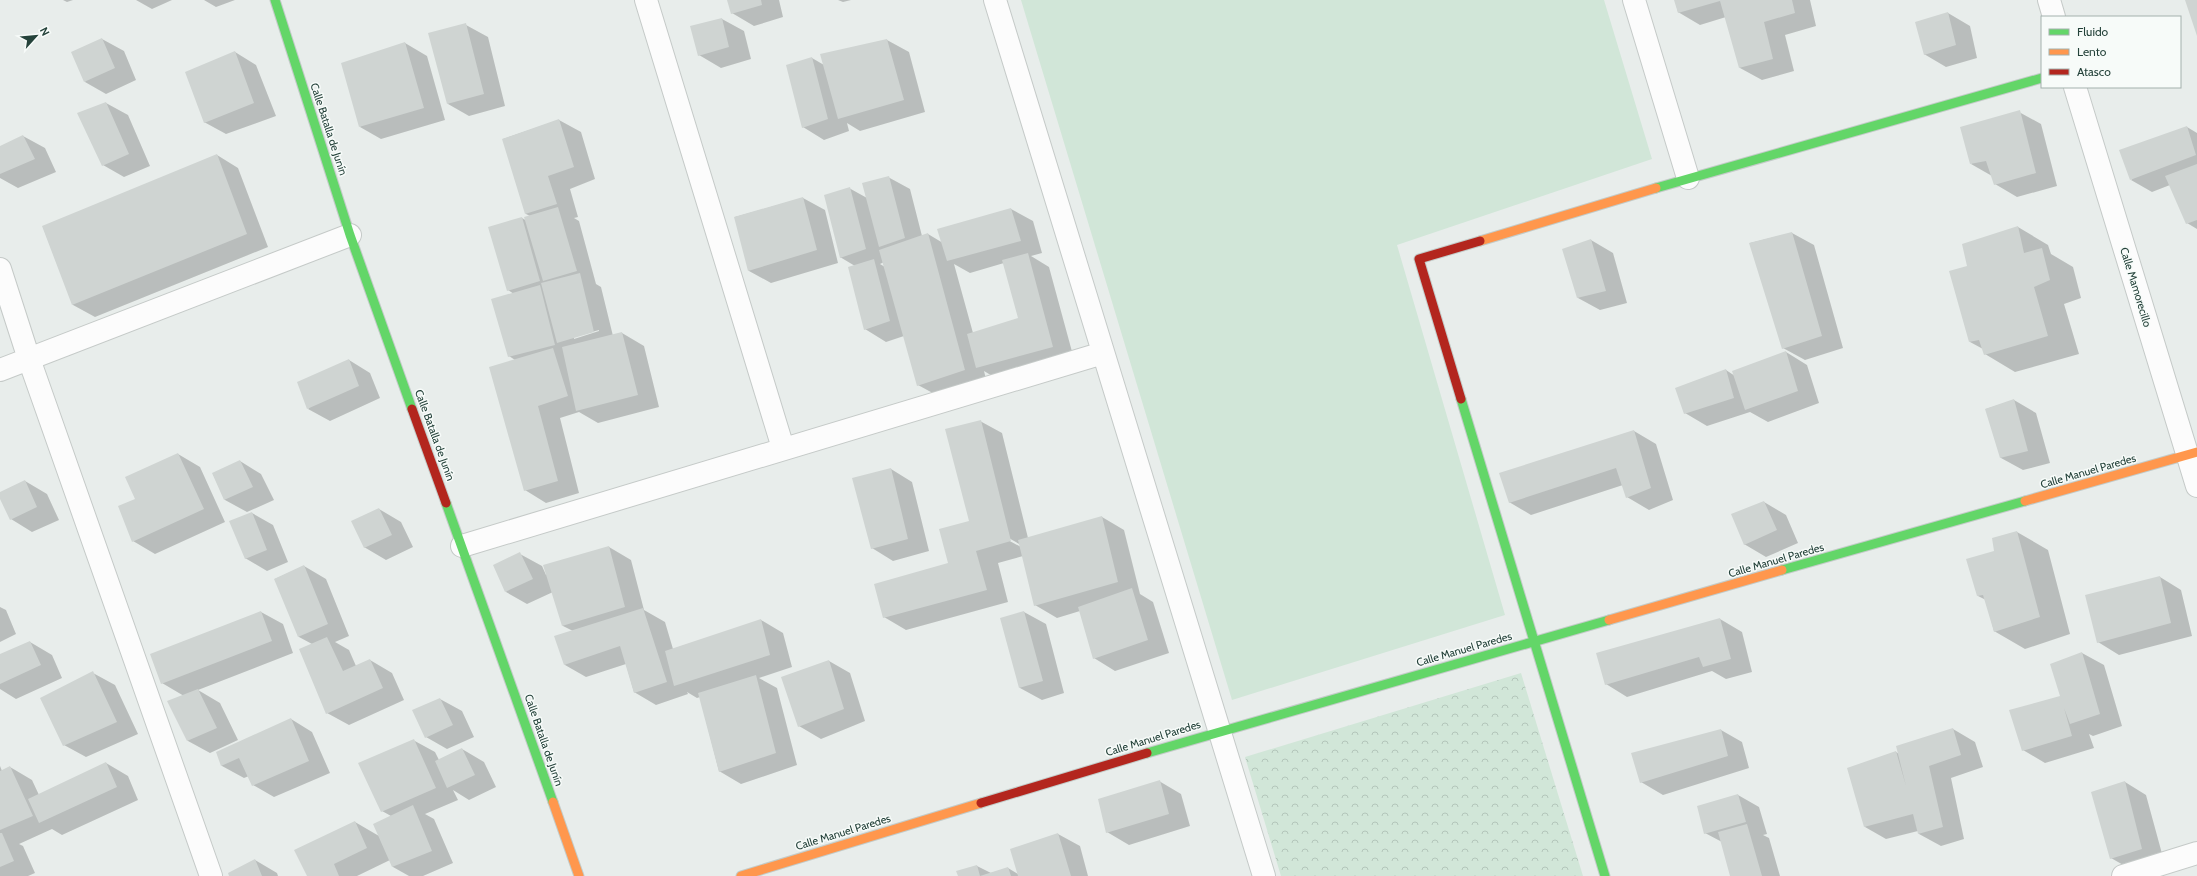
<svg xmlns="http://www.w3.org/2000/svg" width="2197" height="876" viewBox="0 0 2197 876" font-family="Cabin,sans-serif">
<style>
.grass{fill:#d1e6d8}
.park{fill:url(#park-crowns)}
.shadow{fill:#0003;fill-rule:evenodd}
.building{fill:#cfd4d2}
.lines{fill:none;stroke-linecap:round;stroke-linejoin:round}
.street-casing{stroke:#c5cac8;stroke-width:24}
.fast-casing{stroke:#c3cbc8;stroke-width:11}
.slow-casing{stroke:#c3cbc8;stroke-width:11}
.jam-casing{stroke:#c3cbc8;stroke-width:11}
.street{stroke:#fcfcfc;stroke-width:22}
.fast{stroke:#63d668;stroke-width:9}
.slow{stroke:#ff974d;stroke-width:9}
.jam{stroke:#b3261e;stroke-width:9}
.labels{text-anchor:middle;stroke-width:3;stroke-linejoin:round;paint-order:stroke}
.street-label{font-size:11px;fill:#24423a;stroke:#f7fbf9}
</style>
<defs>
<pattern id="park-crowns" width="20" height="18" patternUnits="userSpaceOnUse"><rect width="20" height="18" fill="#d1e6d8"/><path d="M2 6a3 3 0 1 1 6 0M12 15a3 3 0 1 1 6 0" fill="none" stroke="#b3c6ba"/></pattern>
</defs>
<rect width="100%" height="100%" fill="#e8edeb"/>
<!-- grass -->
<path class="grass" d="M1021 0H1604L1652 159 1397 245 1505 615 1232 700Z"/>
<!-- park -->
<path class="park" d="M1521 673 1583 876H1281L1245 757Z"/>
<!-- shadow -->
<path class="shadow" d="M63 0H73L67 2Z
M136 0H172L152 9Z
M204 0H235L216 7Z
M728 0H779L783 17 754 26 732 13Z
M838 0H851L843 2Z
M1675 0H1810L1816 26 1785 35 1794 71 1762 80 1740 68 1726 17 1700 25 1678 12Z
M1948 13 1970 26 1977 58 1946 67 1924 54Z
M722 19 744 31 751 59 721 68 699 55Z
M466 25 488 37 505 106 469 116 448 104Z
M102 39 124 51 136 80 106 94 85 82Z
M887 40 909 52 925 112 860 131 847 123 849 131 824 140 803 127 812 58 824 65Z
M405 43 427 56 445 120 381 139 360 127Z
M235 52 256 65 276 116 226 134 204 122Z
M106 103 128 115 150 166 124 177 103 165Z
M2019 112 2041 124 2057 186 2017 197 1995 184 1992 176 1971 164Z
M559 120 581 132 595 179 570 189 578 217 574 218 579 221 596 284 601 287 613 336 622 333 644 346 659 407 598 423 579 412 560 418 579 493 546 503 525 490 515 360 509 356 514 294 508 290 522 218 527 221 530 216 526 214 503 139ZM599 330V331L574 339V337Z
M2187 127 2197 133V229L2187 223 2170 185 2152 192 2131 180Z
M23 136 45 148 56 172 18 188 0 178V147Z
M217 155 238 168 268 247 95 317 73 305 43 227Z
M888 177 910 189 922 236 928 234 943 243 939 230 1011 209 1033 221 1042 253 1031 256 1049 267 1074 359 999 380 984 371 987 383 940 397 918 385 904 336 886 342 865 329 855 266 840 257 849 188 867 198ZM884 262 885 267 880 264ZM1004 263 1019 319 973 333 954 264 970 273Z
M803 198 825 210 838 263 771 283 749 271 735 217Z
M2018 227 2048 245 2051 254 2073 267 2081 298 2064 304 2079 354 2015 372 1985 354 1983 349 1970 342 1969 266Z
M1792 233 1814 245 1843 348 1805 360 1783 348 1750 243Z
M1591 240 1613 253 1627 303 1600 310 1578 298Z
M1786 352 1807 365 1819 403 1768 422 1750 412 1707 426 1685 413 1726 370 1735 376Z
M349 360 370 373 380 398 330 421 308 409Z
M2014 400 2036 413 2050 463 2023 470 2001 458 1986 409Z
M980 421 1002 433 1028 538 1102 517 1124 530 1140 594 1153 602 1169 653 1115 671 1094 658 1080 611 1057 618 1035 605 1023 556 998 563 1008 602 906 630 884 617 949 564 970 522ZM1007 537 1021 545V547L1006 539Z
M1634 431 1656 444 1673 500 1649 510 1627 497 1623 485 1531 515 1509 502Z
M178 454 200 467 225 522 155 554 133 541 136 499Z
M240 461 261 474 274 500 247 512 225 500 213 474Z
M891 469 912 482 929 551 893 561 872 548Z
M25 481 47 494 59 520 32 532 11 519 0 496V493Z
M1764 502 1786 515 1798 543 1766 557 1744 544Z
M379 509 401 522 413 547 386 560 364 547Z
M252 513 273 525 288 562 267 571 245 558Z
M2017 532 2048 550 2070 634 2025 649 1994 631 1986 600 1978 596 1995 552Z
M609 547 631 560 644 610 665 622 673 649 761 620 783 633 792 667 759 678 777 688 797 765 741 784 719 771 700 697 697 698 687 692 688 694 656 705 634 692 626 664 586 677 565 665 573 631 563 626 553 592 527 604 506 592 520 554 542 566 546 575Z
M304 566 326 579 349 636 335 642 349 650 356 666 370 660 392 673 404 700 349 725 327 713 312 644 299 637 275 579Z
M2160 577 2181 590 2192 636 2119 655 2098 642Z
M0 607 6 610 16 634 0 642Z
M261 612 283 624 293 653 198 690 220 703 238 740 210 753 188 741 169 702 184 696 162 683Z
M1024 612 1046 624 1064 693 1042 700 1020 688 1001 619Z
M1720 619 1742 632 1752 672 1726 679 1712 671 1627 697 1606 684Z
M30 642 52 655 62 678 16 699 0 689V655Z
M2082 653 2104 665 2122 726 2093 736 2089 734 2094 748 2045 763 2023 750 2062 696Z
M829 661 850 673 865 721 821 739 799 726Z
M93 673 115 685 138 734 86 757 64 745Z
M440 699 462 711 474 737 447 749 426 737Z
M291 719 312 732 330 773 274 797 253 785 249 776 244 778 222 766 217 753Z
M1953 729 1975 742 1983 767 1951 778 1964 839 1941 846 1919 834 1918 831 1886 839 1865 827 1896 752 1899 754Z
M1721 730 1742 742 1749 768 1663 795 1641 782Z
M413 740 435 752 439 760 462 749 484 762 496 787 469 800 453 790 458 800 425 814 434 819 453 863 423 876H409L393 867 390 860 357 876H308L355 822 379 836 391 816 382 811Z
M106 763 128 776 138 800 62 835 52 829 19 844 23 846 35 873 28 876H0V766L2 771 10 767 32 780 39 795Z
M1159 781 1181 794 1190 826 1129 845 1107 832Z
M2125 782 2146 795 2164 861 2132 870 2111 858Z
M1738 795 1759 807 1767 834 1763 835 1769 838 1780 876H1731L1722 842 1705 833Z
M1058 834 1080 846 1088 876H959L977 866 991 873 1008 868 1018 874Z
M255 860 277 873 278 876H230Z"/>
<!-- building -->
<path class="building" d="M727 0H761L762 5 731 14Z
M1674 0H1792L1795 13 1764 22 1773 59 1739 68 1720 1 1678 13Z
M2185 0H2197V36Z
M1948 12 1956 45 1924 55 1915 22Z
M722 18 729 47 698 56 690 26Z
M466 23 484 94 447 104 428 33Z
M102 38 115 68 84 82 71 52Z
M887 39 904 100 838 119 820 54Z
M405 42 424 108 359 127 341 63Z
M235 51 254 103 204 123 185 72Z
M812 57 828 119 802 128 786 65Z
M106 102 129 154 102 166 77 113Z
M2020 110 2036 173 1994 185 1986 161 1970 164 1960 127Z
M559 119 574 167 548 176 557 204 525 214 502 139Z
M2187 126 2196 155 2130 180 2119 150Z
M23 135 35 159 0 174V146Z
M217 154 247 234 72 305 42 226Z
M2197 164V220L2186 224 2165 176Z
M889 176 905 238 879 247 862 183Z
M850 187 866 249 840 258 824 195Z
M803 197 817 250 748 271 734 217Z
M558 207 577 271 543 281 524 217Z
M1011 208 1021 241 947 261 937 229Z
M522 217 540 281 507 291 488 227Z
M2018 226 2024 253 2042 248 2050 280 2034 287 2048 336 1984 355 1979 340 1969 342 1949 271 1967 266 1962 244Z
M1792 232 1822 336 1782 349 1749 243Z
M928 233 965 370 917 386 879 250Z
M1591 239 1606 291 1577 298 1562 249Z
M1028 253 1053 347 976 368 967 334 1018 318 1002 260Z
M874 259 890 321 864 330 848 267Z
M580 273 594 332 557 343 541 283Z
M540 285 555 345 508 357 491 299Z
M622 332 638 395 576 411 562 347Z
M553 348 568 396 538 406 558 481 524 491 489 367Z
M1786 351 1798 391 1745 410 1732 371Z
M349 359 359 386 307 409 297 382Z
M1726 369 1734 398 1684 414 1675 388Z
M2014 399 2028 451 2000 458 1985 409Z
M981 420 1011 541 976 551 987 590 883 618 874 584 948 563 939 529 969 521 945 429Z
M1634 430 1651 488 1626 498 1616 468 1509 503 1499 473Z
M178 453 204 509 132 542 118 506 135 499 125 477Z
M240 460 253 487 224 500 212 473Z
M891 468 908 539 871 549 852 478Z
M25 480 37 507 10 520 0 499V492Z
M1764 501 1777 530 1744 545 1731 514Z
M379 508 392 535 364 548 351 521Z
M252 512 267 550 245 559 229 521Z
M1102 516 1118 582 1034 606 1018 540Z
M2017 531 2040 617 1994 632 1983 595 1977 596 1966 559 1994 551 1992 538Z
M609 546 625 607 562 626 543 565Z
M520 552 533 579 505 592 493 565Z
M304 565 328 624 298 637 274 579Z
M2160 576 2171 623 2097 643 2085 595Z
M1132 588 1148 640 1093 659 1078 607Z
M643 608 667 682 634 693 620 646 564 665 554 636Z
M261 611 272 641 161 684 150 654Z
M1024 611 1043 681 1019 688 1000 618Z
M1720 618 1731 659 1703 667 1699 657 1605 685 1596 653Z
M761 619 770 655 674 686 665 651Z
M327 637 343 671 370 659 383 688 326 714 299 649Z
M30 641 41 665 0 684V654Z
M2082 652 2100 714 2070 724 2064 708 2072 736 2022 751 2009 710 2060 696 2050 664Z
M829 660 844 709 798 727 781 677Z
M93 671 117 722 63 746 40 698Z
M756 675 776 753 719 772 698 693Z
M198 689 217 728 187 741 167 701Z
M440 698 453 725 425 738 412 710Z
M291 718 309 761 252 786 239 758 221 766 216 752Z
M1953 728 1961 755 1929 766 1943 827 1918 834 1913 814 1864 827 1847 768 1896 751 1906 786 1896 746Z
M1721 729 1728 756 1640 783 1631 753Z
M414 739 436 788 381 812 358 763Z
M462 748 475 775 447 788 435 761Z
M106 762 117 787 39 823 28 799Z
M10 766 33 816 0 830V771Z
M1160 780 1169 814 1106 833 1098 799Z
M2125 781 2142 849 2110 859 2091 792Z
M1738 794 1746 822 1704 834 1697 806Z
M413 805 432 851 392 867 373 824Z
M355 821 367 848 334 864 339 876H307L294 850Z
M1747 824 1762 876H1730L1718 832Z
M0 833H2L14 861 0 867Z
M1058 833 1071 876H1018L1010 849Z
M255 859 262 876H229L228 873Z
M977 865 980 876H958L956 871Z
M1008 867 1011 876H980Z"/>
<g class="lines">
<!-- street casing -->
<g class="street-casing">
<path id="street" d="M646 0 783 448
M995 0 1264 876
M1634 0 1688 178
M2049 0 2054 17
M2075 87 2197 486
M0 269 29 359 211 876
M0 370 350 235
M462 546 1103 353
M2123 876 2197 853"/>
</g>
<!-- fast casing -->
<g class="fast-casing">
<path id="fast" d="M275 0 350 235 412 409
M1656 188 2042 78
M1461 399 1605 876
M446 503 553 802
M1782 570 2025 501
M1147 753 1609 620"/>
</g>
<!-- slow casing -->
<g class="slow-casing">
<path id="slow" d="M1480 241 1656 188
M2025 501 2197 452
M1609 620 1782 570
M553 802 579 876
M741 876 981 803"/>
</g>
<!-- jam casing -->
<g class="jam-casing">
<path id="jam" d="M1461 399 1419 259 1480 241
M412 409 446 503
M981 803 1147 753"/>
</g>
<!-- street -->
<use href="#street" class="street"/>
<!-- fast -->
<use href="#fast" class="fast"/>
<!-- slow -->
<use href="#slow" class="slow"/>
<!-- jam -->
<use href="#jam" class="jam"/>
</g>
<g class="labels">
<!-- street labels -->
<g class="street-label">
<text transform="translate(329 129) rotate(72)" y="4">Calle Batalla de Junín</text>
<text transform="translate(2136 287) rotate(73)" y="4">Calle Mamorecillo</text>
<text transform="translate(435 435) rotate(70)" y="4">Calle Batalla de Junín</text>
<text transform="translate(2088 471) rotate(-16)" y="4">Calle Manuel Paredes</text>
<text transform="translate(1776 560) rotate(-16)" y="4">Calle Manuel Paredes</text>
<text transform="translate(1464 649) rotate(-16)" y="4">Calle Manuel Paredes</text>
<text transform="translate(1153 738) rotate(-17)" y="4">Calle Manuel Paredes</text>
<text transform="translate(544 740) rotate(71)" y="4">Calle Batalla de Junín</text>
<text transform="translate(843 832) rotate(-17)" y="4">Calle Manuel Paredes</text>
</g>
</g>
<!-- legend -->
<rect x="2041" y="16" width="140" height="72" fill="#f7fbf9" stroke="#a3b1ad"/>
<rect x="2049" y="29" width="20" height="6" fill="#63d668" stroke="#a3b1ad"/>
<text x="2077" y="36" font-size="12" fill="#24423a">Fluido</text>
<rect x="2049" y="49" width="20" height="6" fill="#ff974d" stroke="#a3b1ad"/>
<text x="2077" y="56" font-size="12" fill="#24423a">Lento</text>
<rect x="2049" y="69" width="20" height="6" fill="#b3261e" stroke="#a3b1ad"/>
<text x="2077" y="76" font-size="12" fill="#24423a">Atasco</text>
<!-- north arrow -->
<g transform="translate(36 36) rotate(63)" stroke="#f7fbf9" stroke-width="3" paint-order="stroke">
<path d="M0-3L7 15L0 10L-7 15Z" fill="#24423a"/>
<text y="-6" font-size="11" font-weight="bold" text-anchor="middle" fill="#24423a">N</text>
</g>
</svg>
